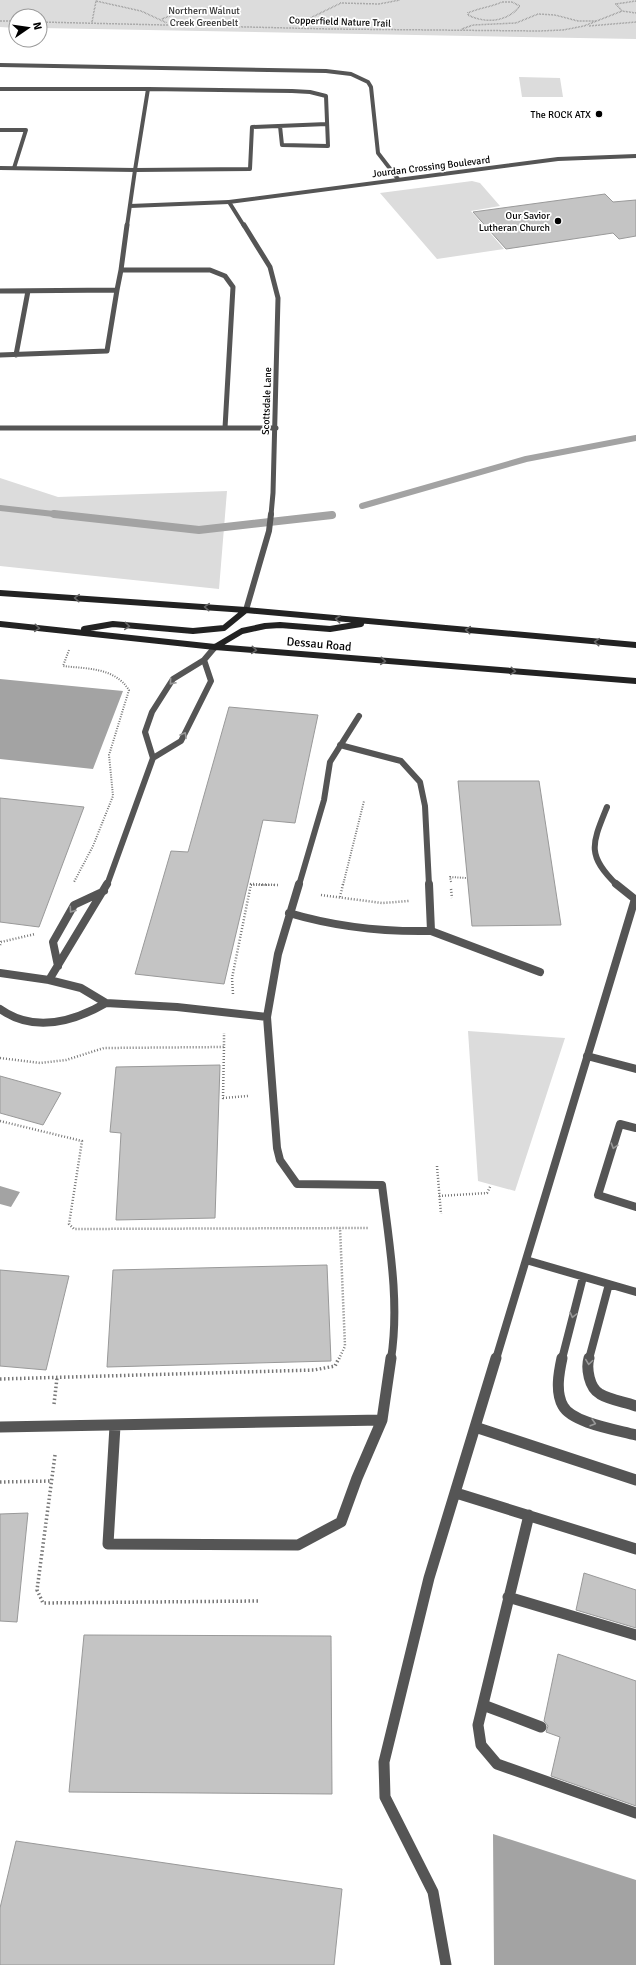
<svg xmlns="http://www.w3.org/2000/svg" width="636" height="1965" viewBox="0 0 636 1965" font-family="Signika,sans-serif">
<style>
.green{fill:#dcdcdc}
.water{fill:#a3a3a3}
.lines{fill:none;stroke-linecap:round;stroke-linejoin:round}
.stream-far1{stroke:#a3a3a3;stroke-width:6}
.stream{stroke:#a3a3a3;stroke-width:8}
.building{fill:#c4c4c4;stroke:#999}
.path-far3{stroke:#777;stroke-width:1.5;stroke-dasharray:0.5 1;stroke-linecap:butt}
.path-far2{stroke:#777;stroke-width:2;stroke-dasharray:1 1.5;stroke-linecap:butt}
.path-far1{stroke:#777;stroke-width:2.5;stroke-dasharray:1 2;stroke-linecap:butt}
.path{stroke:#777;stroke-width:3.5;stroke-dasharray:1.5 2.5;stroke-linecap:butt}
.lane-far4{stroke:#555;stroke-width:4}
.lane-far3{stroke:#555;stroke-width:5}
.lane-far2{stroke:#555;stroke-width:6}
.lane-far1{stroke:#555;stroke-width:8}
.lane{stroke:#555;stroke-width:11}
.street-far2{stroke:#555;stroke-width:4}
.street-far1{stroke:#555;stroke-width:5}
.street{stroke:#555;stroke-width:6}
.secondary{stroke:#222;stroke-width:6}
.oneway{stroke:#646464}
.oneway2{stroke:#999}
.poi-dot{fill:#000;stroke:#fff;stroke-width:1.5}
.labels{text-anchor:middle;stroke-width:3.5;stroke-linejoin:round;paint-order:stroke}
.far-park-label{font-size:10px;fill:#333;stroke:#fff}
.far-street-label{font-size:10px;fill:#000;stroke:#fff}
.far-poi-label{font-size:10px;fill:#000;stroke:#fff;text-anchor:end}
.street-label{font-size:12px;fill:#000;stroke:#fff}
</style>
<rect width="100%" height="100%" fill="#fff"/>
<!-- green -->
<path class="green" d="M0 0H636V39L40 28V16H16V28L0 27Z
M519 77 560 78 563 97H522Z
M472 181 480 183 500 206 471 211 504 249 437 259 380 193Z
M0 478 58 497 227 491 219 589 0 566Z
M468 1031 565 1038 515 1191 478 1181Z"/>
<!-- water -->
<path class="water" d="M0 679 123 691 93 769 0 759Z
M0 1186 20 1192 11 1207 0 1204Z
M493 1834 636 1880V1965H494Z"/>
<g class="lines">
<!-- stream-far1 -->
<path class="stream-far1" d="M362 506 526 459 636 438
M0 508 63 515"/>
<!-- stream -->
<path class="stream" d="M54 514 199 530 332 515"/>
</g>
<!-- building -->
<path class="building" d="M605 194 613 202 636 200V236L619 239 613 233 506 249 473 212Z
M229 707 318 715 295 823 263 820 224 984 135 974 171 851 188 852Z
M458 781H539L561 925 472 926Z
M0 798 84 807 39 927 0 922Z
M220 1065 215 1218 116 1220 121 1133 110 1132 116 1067Z
M0 1076 61 1093 43 1125 0 1113Z
M327 1265 331 1361 107 1367 113 1270Z
M0 1270 69 1276 46 1370 0 1366Z
M28 1513 17 1622 0 1621V1514Z
M584 1573 636 1590V1628L576 1610Z
M84 1635 331 1636 332 1794 69 1792Z
M558 1654 636 1681V1806L551 1776 560 1737 546 1732 548 1726 544 1721Z
M16 1841 342 1889 334 1965H0V1908Z"/>
<g class="lines">
<!-- path-far3 -->
<path class="path-far3" d="M96 1 141 11 167 23
M502 2H512L520 6C507 22 486 24 468 15V13C479 8 491 7 502 2Z
M622 11 616 4 636 1
M162 19 182 11 223 6
M0 21H16
M40 22 330 29 539 31 563 30 584 26 622 11 636 13
M92 22 96 1
M589 26 636 22
M303 27 302 22 341 3 379 4 400 0
M462 29 473 25 516 23 538 14 555 15 578 21H597"/>
<!-- path-far2 -->
<path class="path-far2" d="M69 650 63 666C87 669 114 667 129 690L109 755 113 796 93 846 74 882
M451 882 450 877 467 878
M251 885H276
M343 885 364 801"/>
<!-- path-far1 -->
<path class="path-far1" d="M451 889 452 898
M321 895 382 903 409 901
M340 897 343 884
M0 945 1 942 35 934
M233 994 232 978 251 884 278 885
M224 1047 223 1098 248 1096
M0 1058 40 1063 66 1060 104 1048 224 1047V1033
M0 1121 82 1141 69 1224 74 1229 368 1228
M437 1166 441 1214
M439 1196 487 1193 491 1185
M339 1359 345 1346 340 1228"/>
<!-- path -->
<path class="path" d="M0 1379 314 1370 335 1366 339 1358
M54 1404 57 1378
M55 1455 37 1590 43 1603 258 1601
M0 1482 51 1481"/>
<!-- lane-far4 -->
<path class="lane-far4" d="M0 65 326 71 351 74 368 82 371 87 378 153 398 179
M0 89H148L135 170 250 169 252 127 327 124
M148 89 292 91 310 92 326 96 328 146 282 145 280 126
M0 130H26L14 168
M0 168 135 170 127 226
M130 206 229 202"/>
<!-- lane-far3 -->
<path class="lane-far3" d="M127 225 121 270H210L225 276 233 287 225 428
M0 291 117 290 121 270
M0 355 107 351 117 290
M16 355 28 291
M0 428H276"/>
<!-- lane-far2 -->
<path class="lane-far2" d="M340 745 401 761 420 782 425 806 429 885
M153 758 181 741 211 681 204 660
M607 807C592 844 586 855 617 885
M107 885 153 758 145 732 152 712 173 679 204 660 215 647
M299 885 324 800 330 762 359 716"/>
<!-- lane-far1 -->
<path class="lane-far1" d="M616 884 636 900
M289 913C336 927 382 932 431 931L429 884
M431 931 540 972
M58 966 53 942 74 905 104 891
M0 973 49 980 81 988 106 1003 177 1007 267 1017 277 1148 280 1160 297 1184 382 1185C389 1242 400 1302 391 1359
M49 980 107 884
M0 1009C34 1033 73 1022 106 1003
M267 1017 278 954 299 884
M587 1056 636 1069
M636 1128 620 1124 598 1195 636 1207
M526 1260 636 1292
M496 1359 635 899
M562 1359 583 1277
M589 1359 609 1284"/>
<!-- lane -->
<path class="lane" d="M562 1358C559 1372 555 1392 563 1406 572 1423 618 1430 636 1435
M589 1358C586 1368 589 1388 600 1394 610 1400 625 1402 636 1406
M115 1426 108 1544 298 1545 341 1522 357 1478 382 1420 391 1358
M0 1427 382 1420
M475 1427 636 1480
M456 1493 636 1549
M529 1515 478 1725 481 1745 497 1764 636 1813
M508 1597 636 1635
M483 1705 541 1727
M446 1965 433 1892 385 1797 384 1762 429 1578 496 1358"/>
<!-- street-far2 -->
<path class="street-far2" d="M244 226 229 202 558 159 636 156"/>
<!-- street-far1 -->
<path class="street-far1" d="M244 225 270 267 278 298 273 493 271 515"/>
<!-- street -->
<path class="street" d="M246 610 269 531 271 514"/>
<!-- secondary -->
<path class="secondary" d="M0 593 246 610 636 645
M0 624 215 647 636 681
M84 629 113 624 193 631 224 628 246 610
M215 647 242 631 265 626 280 625 330 629 361 624"/>
</g>
<!-- one-way arrows -->
<defs><path id="oneway-chevron" d="M-2-3.5L2.5 0L-2 3.5" fill="none" stroke-width="1.6" stroke-linecap="round" stroke-linejoin="round"/></defs>
<g class="oneway">
<use href="#oneway-chevron" transform="translate(77 598) rotate(-176)"/>
<use href="#oneway-chevron" transform="translate(207 607) rotate(-176)"/>
<use href="#oneway-chevron" transform="translate(338 619) rotate(-174)"/>
<use href="#oneway-chevron" transform="translate(127 626) rotate(5)"/>
<use href="#oneway-chevron" transform="translate(37 628) rotate(5)"/>
<use href="#oneway-chevron" transform="translate(468 630) rotate(-175)"/>
<use href="#oneway-chevron" transform="translate(597 642) rotate(-175)"/>
<use href="#oneway-chevron" transform="translate(254 650) rotate(5)"/>
<use href="#oneway-chevron" transform="translate(383 661) rotate(5)"/>
<use href="#oneway-chevron" transform="translate(513 671) rotate(5)"/>
</g>
<g class="oneway2">
<use href="#oneway-chevron" transform="translate(172 682) rotate(131)"/>
<use href="#oneway-chevron" transform="translate(184 735) rotate(-60)"/>
<use href="#oneway-chevron" transform="translate(72 910) rotate(125)"/>
<use href="#oneway-chevron" transform="translate(614 1146) rotate(107)"/>
<use href="#oneway-chevron" transform="translate(573 1315) rotate(104)"/>
<use href="#oneway-chevron" transform="translate(589 1362) rotate(98)"/>
<use href="#oneway-chevron" transform="translate(593 1423) rotate(16)"/>
</g>
<!-- markers -->
<g class="poi-dot">
<circle cx="599" cy="114" r="4"/>
<circle cx="558" cy="221" r="4"/>
</g>
<g class="labels">
<!-- far-park labels -->
<g class="far-park-label">
<text x="204" y="14">Northern Walnut<tspan x="204" dy="12">Creek Greenbelt</tspan></text>
</g>
<!-- far-street labels -->
<g class="far-street-label">
<text transform="translate(340 21) rotate(2)" y="4">Copperfield Nature Trail</text>
<text transform="translate(431 166) rotate(-7)" y="4">Jourdan Crossing Boulevard</text>
<text transform="translate(266 401) rotate(-88)" y="4">Scottsdale Lane</text>
</g>
<!-- far-poi labels -->
<g class="far-poi-label">
<text x="591" y="118">The ROCK ATX</text>
<text x="550" y="219">Our Savior<tspan x="550" dy="12">Lutheran Church</tspan></text>
</g>
<!-- street labels -->
<g class="street-label">
<text transform="translate(319 644) rotate(5)" y="4">Dessau Road</text>
</g>
</g>
<!-- north arrow -->
<g transform="translate(28 28) rotate(77)"><circle r="19" fill="#ffffff" stroke="#999999"/>
<path d="M0-3L7 15L0 10L-7 15Z" fill="#000000"/>
<text y="-6" font-size="11" font-weight="bold" text-anchor="middle" fill="#000000">N</text>
</g>
</svg>
